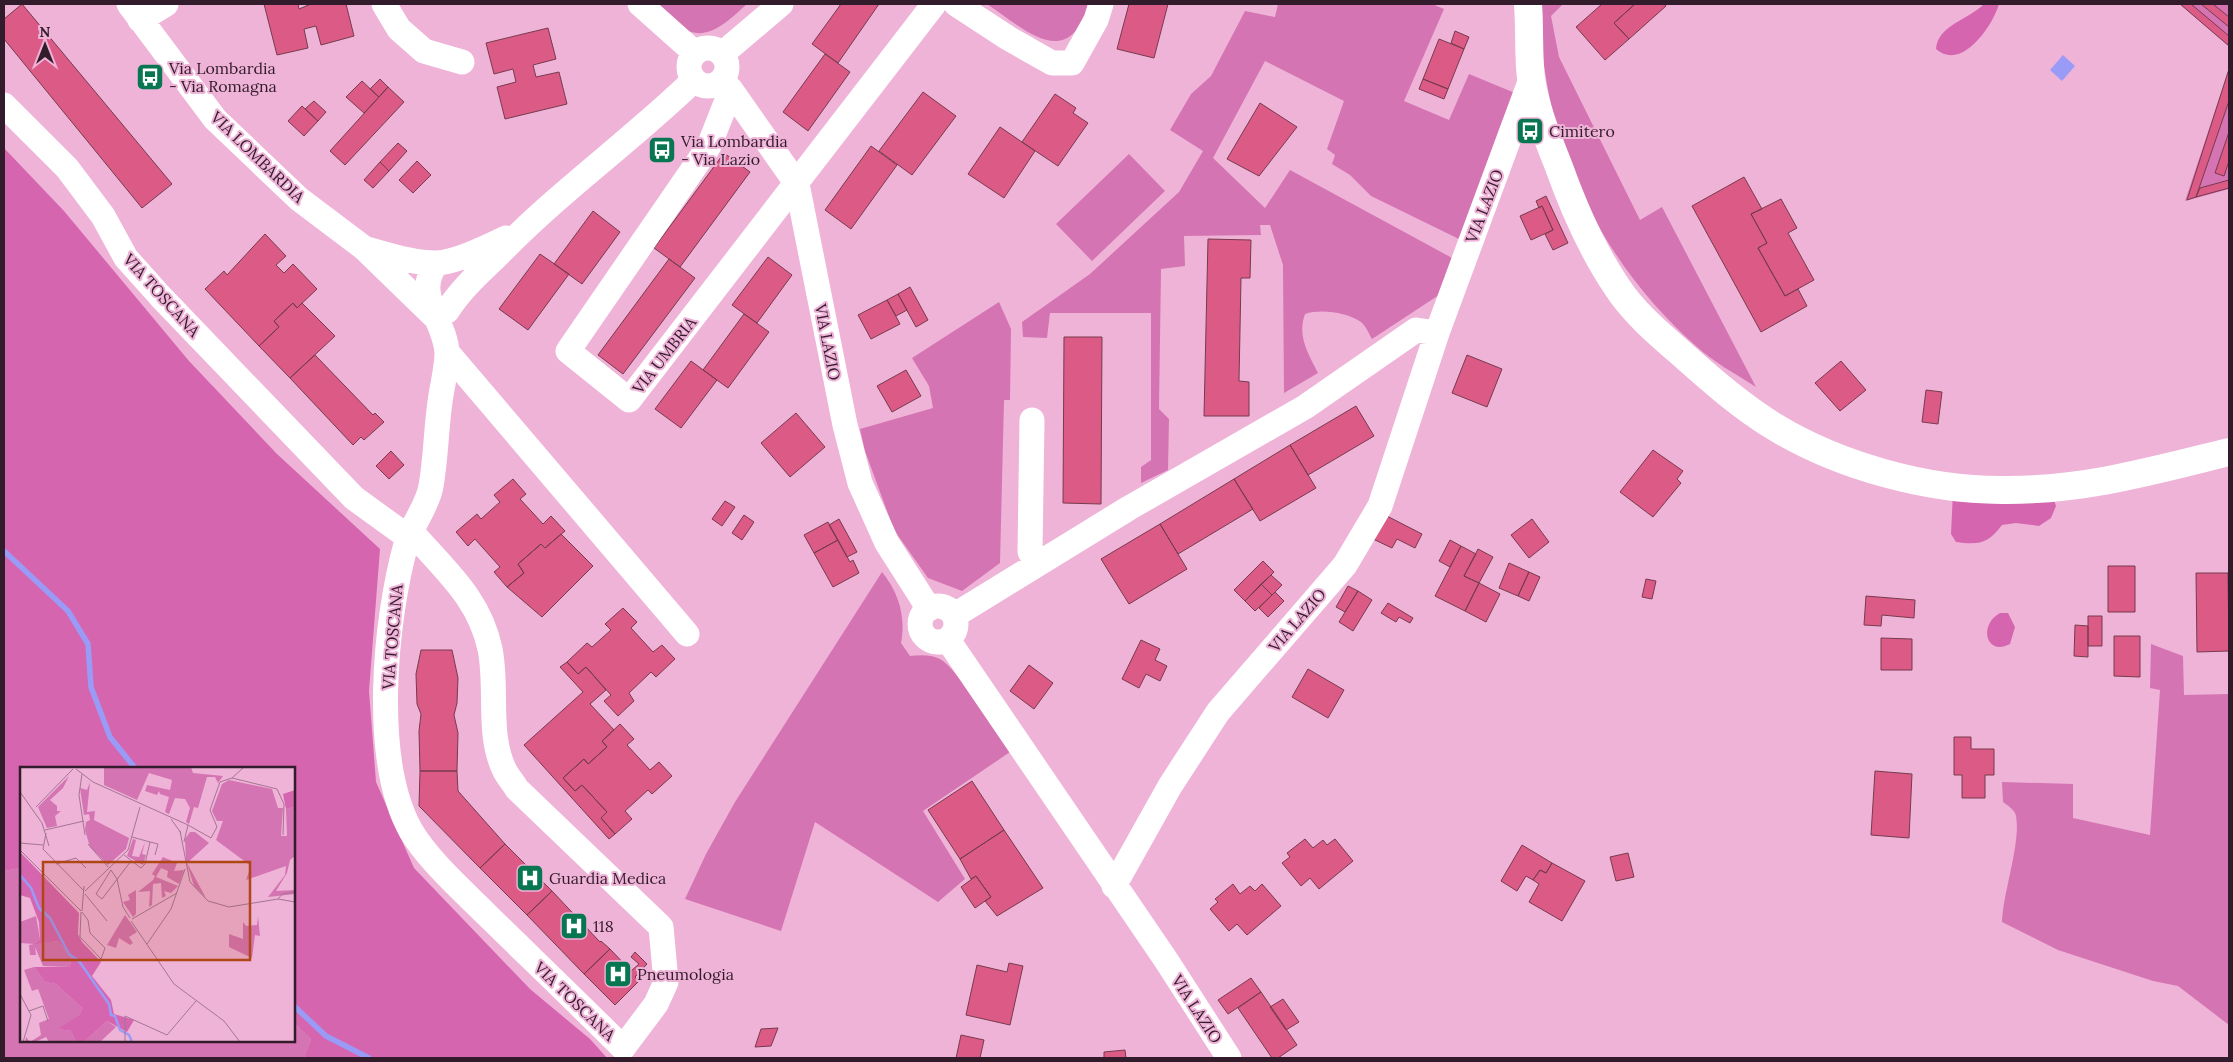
<svg xmlns="http://www.w3.org/2000/svg" width="2233" height="1062" viewBox="0 0 2233 1062" font-family="Lora,serif">
<style>
.green{fill:#d474b2}
.forest{fill:#d565af}
.water{fill:#9a9bf7}
.lines{fill:none;stroke-linecap:round;stroke-linejoin:round}
.stream{stroke:#9a9bf7;stroke-width:5.5}
.building{fill:#db5b86;stroke:#763b4d}
.minor{stroke:#fff;stroke-width:25}
.major{stroke:#fff;stroke-width:28}
.labels{text-anchor:middle;stroke-width:4;stroke-linejoin:round;paint-order:stroke}
.poi-label{font-size:16px;fill:#321b2a;stroke:#efb3d8;text-anchor:start}
.street-label{font-size:16px;fill:#321b2a;stroke:#efb3d8}
.inset-river{fill:none;stroke:#9a9bf7;stroke-width:2.5}
.inset-road{fill:none;stroke:#a37692;stroke-width:1}
.view{fill:#b14615;fill-opacity:0.15;stroke:#b14615;stroke-width:2.5}
.inset-edge{fill:none;stroke:#321b2a;stroke-width:2.5}
</style>
<rect width="100%" height="100%" fill="#efb3d8"/>
<!-- green -->
<path class="green" d="M657 4H747C730 19 707 44 683 28 673 23 665 11 657 4Z
M987 4H1088C1069 73 1024 29 987 4Z
M1278 4H1432L1444 9 1404 101 1449 120 1469 74 1515 93 1461 240 1371 196 1350 175 1332 164 1335 155 1327 149 1344 101 1265 61 1213 158 1265 208 1290 170 1454 259 1439 295 1372 339C1369 334 1366 326 1361 322 1346 312 1321 309 1305 314 1297 336 1308 353 1318 373L1284 393 1283 265 1270 225H1260L1261 235 1184 236 1185 266 1161 269 1159 409 1169 419 1168 470 1141 483V467L1151 460V313H1050L1047 338 1023 337 1022 322 1090 274 1179 192 1203 151 1170 130 1191 94 1211 76 1245 11 1275 17Z
M1536 4H1563L1551 16 1559 57 1640 220 1662 207 1756 387C1736 374 1713 362 1696 346 1639 296 1595 232 1567 160 1549 113 1542 54 1536 4Z
M2180 4H2229V46Z
M2229 69V189L2185 201Z
M1129 154 1165 191 1092 261 1056 224Z
M999 302 1011 329 1010 400H1004L1000 563 962 591 928 578 894 530 865 451 860 429 933 408 929 386 912 358Z
M882 572C899 593 906 617 901 643L910 656C920 655 930 654 940 659 958 669 996 732 1010 752L923 811 965 879 938 902 815 822 781 931 685 899 706 854 735 802Z
M2151 644 2183 656 2184 695 2229 694V1025L2178 986 2153 981 2058 950 2002 922C2003 892 2021 843 2016 816 2015 810 2008 806 2003 802L2002 782 2073 784V818L2150 835 2160 690 2150 688Z
M21 868V1041H294V1023L311 1039 304 1058H4V871Z"/>
<!-- forest -->
<path class="forest" d="M1984 4H1999C1993 25 1962 72 1936 49 1938 25 1968 20 1984 4Z
M4 148 64 211 189 361 277 454 380 549 369 691 376 782 414 868 530 989 590 1039 607 1058H304L311 1039 294 1023V768H21V868L4 871Z
M1953 492 2052 494 2056 506 2051 518 2039 526 2016 523 2002 525C1988 544 1978 545 1956 542L1951 534Z
M2000 613H2008L2015 627 2010 644C1986 657 1978 625 2000 613Z"/>
<!-- water -->
<path class="water" d="M2063 55 2075 66 2062 81 2050 70Z"/>
<g class="lines">
<!-- stream -->
<path class="stream" d="M4 551 68 611 88 644 91 687 110 737 135 768
M294 1006 326 1036 369 1058"/>
</g>
<!-- building -->
<path class="building" d="M22 4 172 184 142 208 4 39V19Z
M264 4H298L299 9 311 4H346L354 36 321 45 316 26 304 29 308 48 277 55Z
M841 4H879L838 63 812 44Z
M1129 4H1168L1154 58 1117 49Z
M1602 4H1635L1614 23 1629 39 1605 60 1576 27Z
M1635 4H1665L1666 6 1629 39 1614 23Z
M2180 4H2191L2229 36V46Z
M2201 4H2213L2229 17V27Z
M548 28 556 59 533 65 536 77 559 72 567 104 505 119 497 87 516 82 513 69 494 74 486 43Z
M1455 31 1469 37 1464 49 1451 43Z
M1439 39 1464 49 1448 89 1423 79Z
M825 54 850 72 808 131 783 112Z
M2229 69V101L2196 197 2187 200Z
M380 79 388 87 379 97 370 89Z
M1423 79 1448 89 1444 99 1419 89Z
M362 81 379 97 364 113 346 97Z
M388 87 404 102 345 165 330 151Z
M923 92 956 116 912 175 879 151Z
M1055 94 1076 108 1073 113 1088 123 1058 166 1022 142Z
M314 101 326 112 318 121 305 109Z
M1260 103 1297 127 1259 176 1227 159Z
M302 106 318 121 304 136 288 121Z
M1000 127 1035 151 1004 198 968 174Z
M2229 132V161L2224 176 2215 173Z
M398 143 407 151 389 171 380 162Z
M871 146 897 165 851 229 825 210Z
M724 153 750 172 680 267 654 248Z
M417 161 431 175 413 193 399 180Z
M380 162 389 171 373 188 364 180Z
M1744 177 1762 209 1751 214 1767 243 1758 248 1785 296 1798 289 1807 306 1761 332 1692 206Z
M2229 180V188L2196 197 2200 188Z
M1546 196 1568 243 1553 250 1545 234 1553 230 1542 206 1539 208 1536 201Z
M1781 199 1797 228 1788 233 1814 280 1785 296 1758 248 1767 243 1751 214Z
M1542 206 1553 230 1531 240 1520 216Z
M593 211 620 232 582 284 554 264Z
M265 234 286 256 276 265 284 273 293 264 317 289 297 308 293 303 274 321 279 327 259 346 205 289 224 271 227 275Z
M1208 239 1251 240 1250 278H1241L1239 381 1249 382V416H1204Z
M540 254 569 274 528 330 499 309Z
M768 257 792 275 757 323 732 305Z
M669 259 695 278 623 374 598 355Z
M910 287 928 320 916 327 898 294Z
M898 294 907 310 896 316 887 300Z
M887 300 900 324 871 339 858 315Z
M293 303 297 308 302 303 335 336 290 378 259 346 279 327 274 321Z
M744 314 769 332 728 388 703 370Z
M1064 337H1102L1101 504 1063 503Z
M315 355 373 415 375 413 384 422 364 440 361 437 353 445 290 378Z
M1467 355 1502 369 1487 407 1452 393Z
M691 361 717 380 681 428 655 409Z
M1841 361 1866 390 1840 411 1815 383Z
M906 370 921 396 892 412 877 386Z
M1926 390 1942 392 1938 424 1922 422Z
M1356 406 1374 436 1308 475 1290 445Z
M796 413 825 447 790 477 761 443Z
M1290 445 1316 488 1260 521 1234 479Z
M1653 450 1683 471 1677 479 1681 483 1653 517 1620 492Z
M391 451 404 465 389 479 376 466Z
M513 479 526 494 520 499 543 524 551 516 565 531 545 548 541 544 518 564 524 573 507 587 494 572 500 567 475 539 468 546 456 532 477 514 481 519 500 502 494 495Z
M1234 479 1253 509 1178 554 1160 524Z
M725 501 735 507 722 526 712 519Z
M744 515 754 522 742 540 732 533Z
M1385 515 1422 534 1415 548 1397 539 1392 548 1373 539Z
M839 519 857 552 847 557 829 525Z
M1532 519 1549 542 1529 558 1511 535Z
M828 522 838 540 814 553 804 535Z
M1160 524 1187 569 1129 604 1101 559Z
M561 534 593 566 542 617 507 587 524 573 518 564 541 544 545 548Z
M838 540 850 562 853 560 859 573 833 587 814 553Z
M1450 540 1461 546 1450 567 1439 561Z
M1461 546 1476 554 1464 576 1479 583 1465 611 1435 596Z
M1478 549 1493 557 1479 583 1464 576Z
M1263 561 1274 572 1245 601 1234 590Z
M1509 563 1529 572 1518 596 1499 588Z
M2108 566H2135V612H2108Z
M1529 572 1540 577 1529 601 1518 596Z
M2196 573H2228L2229 651 2197 652Z
M1271 575 1282 585 1272 595 1261 584Z
M1646 579 1656 581 1652 599 1642 597Z
M1479 583 1500 594 1486 622 1465 611Z
M1261 584 1272 595 1255 611 1245 601Z
M1348 586 1358 591 1345 612 1336 607Z
M1358 591 1372 600 1353 631 1339 622Z
M1275 592 1284 601 1268 617 1259 608Z
M1866 596 1915 600 1914 618 1882 615 1881 626 1864 625Z
M1388 603 1413 618 1410 623 1399 617 1396 622 1381 613Z
M623 608 637 622 631 628 653 652 662 645 675 659 656 677 651 672 629 693 634 701 618 716 604 701 611 695 586 667 578 674 567 662 587 643 592 647 611 630 605 624Z
M2088 616H2102V646H2088Z
M2075 625 2088 626V657L2074 656Z
M2114 636H2140V677L2114 676Z
M1881 638 1912 639V670H1881Z
M1141 640 1160 649 1155 660 1167 666 1160 681 1146 674 1139 688 1122 679Z
M421 650H452L458 678 457 703 454 715 458 733 457 771H420L419 731 421 714 417 704 416 674Z
M567 662 578 674 586 667 606 690 590 704 614 730 602 741 607 747 588 764 584 759 563 778 575 791 582 785 607 812 601 818 615 834 609 839 524 745 583 692 560 667Z
M1029 665 1053 683 1034 709 1010 691Z
M1308 669 1344 690 1328 718 1292 697Z
M620 724 634 739 627 745 650 770 659 762 672 776 652 794 648 790 625 811 632 819 615 834 601 818 607 812 582 785 575 791 563 778 584 759 588 764 607 747 602 741Z
M1954 737H1971V749H1994V775H1985V798H1962V775H1954Z
M420 771H457L458 791 505 844 480 868 419 806Z
M1875 771 1912 774 1909 838 1871 835Z
M972 781 1004 830 960 859 928 810Z
M1004 830 1043 888 997 916 985 901 991 897 976 876 971 879 960 859Z
M1305 839 1313 848 1323 840 1327 845 1335 839 1353 861 1319 889 1310 878 1301 886 1282 863 1290 857 1287 853Z
M505 844 552 891 527 915 480 868Z
M1522 845 1552 863 1546 873 1540 870 1533 880 1526 876 1517 891 1501 881Z
M1628 853 1634 877 1616 881 1610 857Z
M1552 863 1585 881 1562 921 1529 902 1539 884 1533 880 1540 870 1546 873Z
M976 876 991 897 975 908 961 887Z
M1233 884 1240 894 1250 886 1255 891 1262 884 1281 906 1247 935 1237 924 1229 931 1210 909 1218 902 1215 899Z
M552 891 600 942 601 941 610 949 584 974 527 915Z
M610 949 631 971 639 964 631 957 635 952 647 964 635 977 639 981 615 1005 584 974Z
M1009 963 1023 966 1010 1025 966 1015 977 965 1007 972Z
M1251 978 1261 992 1228 1014 1218 1000Z
M1261 992 1297 1045 1278 1058H1272L1238 1008Z
M1283 999 1299 1022 1286 1030 1270 1007Z
M778 1028 771 1046 755 1047 761 1029Z
M961 1035 984 1040 980 1058H956Z
M1125 1050 1126 1058H1104V1052Z"/>
<g class="lines">
<!-- minor -->
<path class="minor" d="M129 4 215 119 299 199 364 248 433 315
M384 4 399 29 424 51 462 62
M640 4 695 53
M956 4 1008 38 1052 63H1072L1096 20 1101 4
M140 20 166 4
M689 67a19 19 0 1 1 38 0a19 19 0 1 1-38 0Z
M722 54 781 4
M722 80 731 90 797 184 845 425 860 483 887 543 929 609
M731 90 709 146 568 351 629 400 934 4
M4 105 67 168 103 216 126 258 161 297 354 498 401 532
M367 249C389 255 413 263 436 263 457 262 487 247 506 238
M447 311C462 287 484 269 504 249 563 189 633 139 694 80
M447 352 687 634
M1032 420 1030 552 1038 563
M413 528C419 515 429 500 431 486 436 458 436 430 440 402 442 386 447 368 447 353 446 321 412 294 437 263
M406 544C385 620 371 760 411 831 428 860 463 891 487 915 532 959 578 1003 623 1048L656 1004 666 982 661 927 517 789C513 782 507 776 504 769 487 733 498 688 490 649 480 601 449 574 418 539
M920 624a18 18 0 1 1 36 0a18 18 0 1 1-36 0Z
M955 615 1129 508 1305 407 1416 330 1437 333
M948 640 1166 960 1229 1058
M1114 886 1170 786 1218 712 1345 565 1380 506 1437 333 1531 79"/>
<!-- major -->
<path class="major" d="M1528 4C1530 28 1528 53 1531 78 1535 108 1548 139 1559 167 1574 209 1592 250 1617 287 1633 312 1659 334 1682 354 1711 380 1742 407 1775 427 1839 466 1927 490 2001 490 2082 491 2152 471 2229 452"/>
</g>
<!-- icons -->
<defs>
<g id="bus-square" transform="scale(1.4375)"><rect x="-9" y="-9" width="18" height="18" rx="4" fill="#087751" stroke="#efb3d8"/><path d="M-5-6H5V4H4V6H2V4H-2V6H-4V4H-5ZM-3.5-4V0h7V-4ZM-3.5 1.2v1.5H-2V1.2ZM2 1.2v1.5H3.5V1.2Z" fill="#fff"/></g>
<g id="hospital-square" transform="scale(1.4375)"><rect x="-9" y="-9" width="18" height="18" rx="4" fill="#087751" stroke="#efb3d8"/><path d="M-5-5h3v3.5h4V-5h3V5h-3V1.5h-4V5h-3Z" fill="#fff"/></g>
</defs>
<g fill-rule="evenodd">
<use href="#bus-square" x="150" y="77"/>
<use href="#bus-square" x="1530" y="131"/>
<use href="#bus-square" x="662" y="150"/>
<use href="#hospital-square" x="530" y="878"/>
<use href="#hospital-square" x="574" y="926"/>
<use href="#hospital-square" x="618" y="974"/>
</g>
<g class="labels">
<!-- poi labels -->
<g class="poi-label">
<text x="169" y="74">Via Lombardia<tspan x="169" dy="18">- Via Romagna</tspan></text>
<text x="1549" y="137">Cimitero</text>
<text x="681" y="147">Via Lombardia<tspan x="681" dy="18">- Via Lazio</tspan></text>
<text x="549" y="884">Guardia Medica</text>
<text x="593" y="932">118</text>
<text x="637" y="980">Pneumologia</text>
</g>
<!-- street labels -->
<g class="street-label">
<text transform="translate(258 157) rotate(44)" y="6">VIA LOMBARDIA</text>
<text transform="translate(1484 206) rotate(-69)" y="6">VIA LAZIO</text>
<text transform="translate(162 295) rotate(48)" y="6">VIA TOSCANA</text>
<text transform="translate(828 342) rotate(79)" y="6">VIA LAZIO</text>
<text transform="translate(664 355) rotate(-52)" y="6">VIA UMBRIA</text>
<text transform="translate(1297 620) rotate(-49)" y="6">VIA LAZIO</text>
<text transform="translate(392 637) rotate(-85)" y="6">VIA TOSCANA</text>
<text transform="translate(575 1001) rotate(44)" y="6">VIA TOSCANA</text>
<text transform="translate(1197 1009) rotate(57)" y="6">VIA LAZIO</text>
</g>
</g>
<!-- overview -->
<g transform="translate(20 767)">
<rect width="275" height="275" fill="#efb3d8"/>
<path d="M84 0H171L173 6 203 9 198 16 195 10H187L178 41 174 40 169 57 166 55 170 41 165 32 155 31 149 47 145 45 149 30 140 27 139 24 137 28 125 24 127 18 150 23 152 13 129 6 117 33 84 18ZM49 9 43 21 30 33 37 39V44H41L35 49 37 59 27 61 18 40ZM209 13 252 22 258 41H263L261 69H267L266 42 275 40V89L270 93 267 106 256 124 275 123V127L248 130 265 108 266 99 226 113 231 99 196 73 203 54H197L192 44 202 17ZM70 15 67 45 75 44 74 53 109 71 106 82 88 98 70 80 65 63 66 55 70 53 69 47 64 48 60 21 67 23ZM175 65 189 76 167 96 186 131 174 119 166 94 165 72 170 65ZM113 72 116 73 112 89 119 90 125 75 122 87 126 88 123 98 107 89ZM143 90 157 96 154 104 164 103 159 117 147 110 148 104 141 101 136 110 158 119 151 126 144 124 146 129 142 131 141 116 133 117 132 138 129 140 130 124 118 125 133 113 135 109 132 107ZM116 123V147L113 150 103 135 110 133 108 128ZM105 148 117 165 109 170 113 176 110 178 99 171 96 181 87 178ZM16 149 20 172 15 176 38 174 52 191 49 200 23 199 15 180 16 188H10L9 178 14 177 0 176V155ZM238 149 240 169 235 168 232 191 209 180V167L223 172V155L226 159 237 158ZM14 200 25 215 36 217 62 241 60 247 39 262 51 264 56 275H29L26 270 15 275H5L6 270 10 275 21 268 19 256 29 252 18 222 12 224 4 203ZM87 254 96 260 80 275H64Z" fill="#d474b2"/>
<path d="M275 23V40L266 42 263 27ZM0 85 59 146 58 167 62 175 81 195 72 209 91 233 94 247 114 253 107 265 87 254 64 275H56L51 264 38 262 60 247 62 241 36 217 25 215 14 200H49L52 191 38 174 14 177 20 172 19 155 10 131 0 128Z" fill="#d565af"/>
<path class="inset-river" d="M0 108 11 121 19 141 30 151 49 187 59 194 89 237 91 248 95 249 100 263 109 268 112 275"/>
<path class="inset-road" d="M56 2 73 15 168 58 164 75M62 7 59 28 65 68M212 11 224 0M0 25 22 56 29 79M16 40 53 2M151 52 161 66M168 58 191 71 197 60 190 43 200 15 212 11 257 22 264 37 263 68M25 63 64 54M160 64 170 115 188 134 209 140 258 132 275 135M26 66 23 82 64 124M130 75 138 77 135 88M0 76 23 78M68 77 88 100M0 83 61 144M104 88 121 101 125 97 130 75 112 70M36 97 56 91 66 101M91 103 76 127 82 132 111 94M91 103 97 112 103 140 110 151M65 124 108 83 120 40M65 127 87 154M258 132 262 127 275 125M62 144 64 119M61 145 60 170 81 192 85 181 70 166 68 153 62 145M112 152 157 126M111 154 154 217 204 254 220 275M127 177 151 142 165 102M0 227 11 248 3 275M9 244 23 239 28 254M105 275V249L147 268 176 234"/>
<path class="view" d="M23 95H230V193H23Z"/>
<rect width="275" height="275" class="inset-edge"/>
</g>
<!-- border -->
<rect width="2233" height="1062" fill="none" stroke="#321b2a" stroke-width="10"/>
<!-- north arrow -->
<g transform="translate(45 45)" stroke="#efb3d8" stroke-width="4" paint-order="stroke">
<path d="M0-4L9 19L0 12L-9 19Z" fill="#321b2a"/>
<text y="-8" font-size="14" font-weight="bold" text-anchor="middle" fill="#321b2a">N</text>
</g>
</svg>
